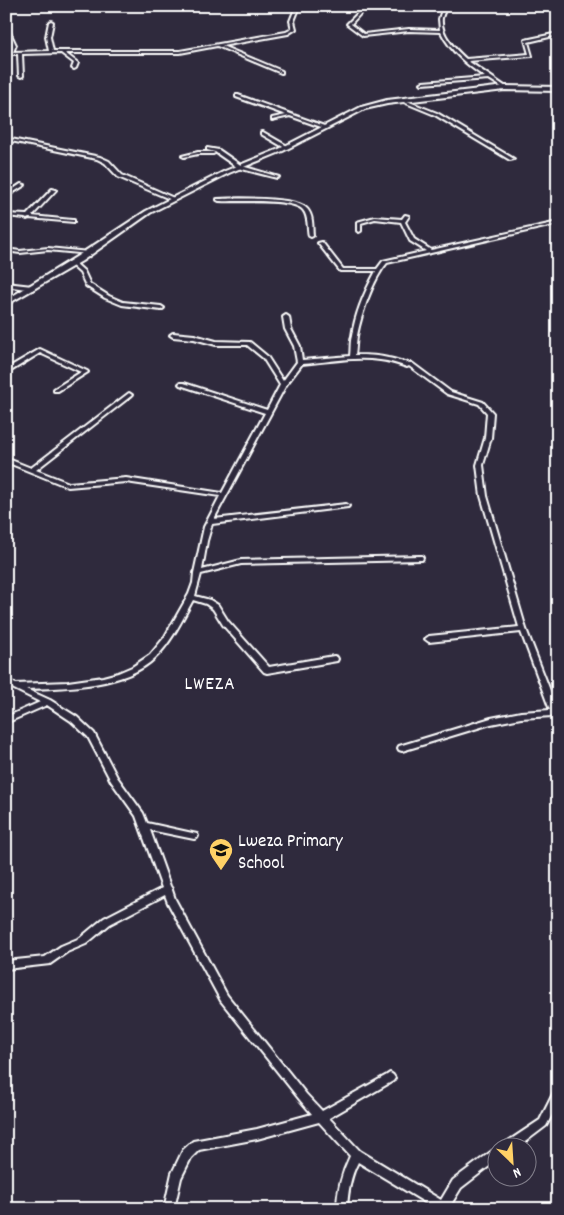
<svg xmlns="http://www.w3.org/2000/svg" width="564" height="1215" viewBox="0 0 564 1215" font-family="Dekko,sans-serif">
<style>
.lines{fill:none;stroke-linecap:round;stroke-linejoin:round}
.street-casing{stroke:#fff;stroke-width:4}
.secondary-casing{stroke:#fff;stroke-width:4}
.street{fill:#2f2a3d;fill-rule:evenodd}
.secondary{fill:#2f2a3d;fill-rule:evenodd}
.labels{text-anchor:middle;stroke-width:4;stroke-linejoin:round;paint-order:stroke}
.quarter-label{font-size:19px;letter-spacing:1px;fill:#fff;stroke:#2f2a3d}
.near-poi-label{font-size:19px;fill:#fff;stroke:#2f2a3d;text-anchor:start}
</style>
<rect width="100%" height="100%" fill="#2f2a3d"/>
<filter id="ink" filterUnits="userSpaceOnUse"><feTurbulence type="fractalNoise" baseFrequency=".02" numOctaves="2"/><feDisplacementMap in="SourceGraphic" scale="10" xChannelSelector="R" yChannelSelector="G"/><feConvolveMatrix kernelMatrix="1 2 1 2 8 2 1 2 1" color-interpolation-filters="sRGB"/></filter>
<g filter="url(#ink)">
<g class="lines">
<!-- street casing -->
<g class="street-casing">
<path id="street" d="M296 6H300L294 21 296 29 288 34 222 46 282 71V73H281L217 46 180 53H65L78 63 76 68 74 69 72 68 74 63 61 53 22 54 23 76 21 77 19 76 18 54H6V52H9L12 45 6 32V27L8 28 16 45 13 52 49 51 46 37 49 22 51 21 53 22 50 37 53 51H180L286 32 292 29 290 21Z
M443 6H447C445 10 443 14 442 18 440 34 455 49 466 59L529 54 525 40 558 33V35L528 42 532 56 468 61 506 87V89H505L489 79 422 84 421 83 423 82 485 77C467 65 451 52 441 32L409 31 363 36 347 24 359 12 361 13 351 24 364 34 409 29 440 30 439 19Z
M236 95H238L327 127 324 128 290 116 272 120V118L286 115 236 97Z
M402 99 437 113 514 159 510 160 435 115 401 101 400 100Z
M261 132H263L289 147 285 148 261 134Z
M6 138 100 157 109 161 122 175 176 199 172 200 118 177 105 163 97 159 6 140Z
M207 148 219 150 242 166 279 177 277 178 238 168 215 152 207 150Z
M198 152H213L215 153 213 154H198L184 157 182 156Z
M21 184 25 185 6 197V194Z
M52 189 56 190 32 216 72 220H74V222L29 218 27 219 25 218 6 216V214L27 215Z
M217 199C234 198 294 197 305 207 314 214 312 226 313 236L311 237 309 236C307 228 309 217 303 210 293 198 236 202 219 201L217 200Z
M405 215 409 216 405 222 414 239 431 250 558 222V224L387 263C373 279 361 315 357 336 356 342 356 349 355 355 366 355 377 355 388 358 396 359 404 363 412 363L451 392 483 402 493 413 491 438 483 465 487 496 526 629 558 711V724L555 723 552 716 521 718 491 724 402 751 399 750 398 748 399 746 491 718 521 712 550 710 521 632 429 642 425 639 429 636 519 627 481 496 477 465 485 438 487 413 479 404 447 394 409 366 407 367C398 364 390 361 380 360 354 356 328 362 302 364L286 385 214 519 346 504 349 506 348 507 212 524 207 541 202 570 241 560 420 556H422L423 558 422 560 241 564 201 574 195 596 210 600 218 605 228 621 269 667 334 656 337 657 338 659 337 661 267 673 264 672 223 625 213 609 206 604 193 600C182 620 171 643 155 658 126 687 65 688 26 689L50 700 77 717 94 733 117 777 143 813 147 823 197 834 198 836 197 838 194 839 150 830 170 886 172 889V890L175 899 227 995 306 1094 322 1111 387 1075 390 1073 393 1075 395 1078 393 1081 329 1118 360 1151 441 1200 453 1180 492 1151 496 1150V1161L461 1188 450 1206 451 1209H436L358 1162C350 1177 348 1192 347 1209H337C337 1190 342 1173 350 1156L319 1122 257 1139 199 1150 191 1158 181 1178 174 1209H164L172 1173 183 1150 193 1141 257 1129 312 1114 300 1100 221 1001 168 903 165 895 110 924 86 944 67 952 50 964 6 969V961L45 957 61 946 80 938 104 918 162 888 136 816 111 781 88 737 71 721 47 705 6 723V717L40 702 6 685V679L16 684 68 682 103 677 118 673 132 667 150 655 164 638 189 594 193 583 194 573 204 527 220 496 126 482 68 487 6 462V458L31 468 129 393 132 395 131 396 36 470 69 483 126 478 222 493 265 413 180 385 179 384 180 383H184L267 410 280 385 263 358 247 345H216L194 339 173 337 170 335 173 333 194 335 216 341 250 342 267 356 283 381 297 362 294 346 285 329 283 317 286 315 289 317 291 329 300 346 302 360 350 356C351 349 350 342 352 336 355 314 365 291 376 271H340L318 243 322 242 343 269H377L383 261 426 251 410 241 401 222 375 219 361 223V231L359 232 357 231V222L375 217 402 219Z
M48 248 89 252 91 253 89 254 48 250 20 253 6 251V249L20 251Z
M71 263H75L84 271 90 284 109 296 123 302 161 306 164 308 161 310 122 305 105 298 86 286 80 273 71 265Z
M6 283 32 286 35 288 32 290 6 286Z
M40 349 87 371 88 372 58 391H54V389L81 372 40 353 6 374V369Z
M558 1088V1104L546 1126 517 1148H503L504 1144 540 1120 555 1090Z"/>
</g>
<!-- secondary casing -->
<g class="secondary-casing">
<path id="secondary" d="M505 86 558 87V91L505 90 387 104 365 109 283 151 229 173 150 213 82 261 6 305V300L76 257 146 211 225 171 279 149 361 107 387 100Z"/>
</g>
<!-- street -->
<use href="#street" class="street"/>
<!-- secondary -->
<use href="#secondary" class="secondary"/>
</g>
</g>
<!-- icons -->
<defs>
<g id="school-pin" transform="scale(1.25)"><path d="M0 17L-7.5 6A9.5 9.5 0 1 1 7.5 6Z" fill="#ffd166" stroke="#2f2a3d"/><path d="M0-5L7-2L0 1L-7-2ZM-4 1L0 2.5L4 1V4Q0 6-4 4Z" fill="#111"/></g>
</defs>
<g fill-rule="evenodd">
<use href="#school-pin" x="221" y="850"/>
</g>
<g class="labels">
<!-- quarter labels -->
<g class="quarter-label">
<text x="210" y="689">LWEZA</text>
</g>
<!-- near-poi labels -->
<g class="near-poi-label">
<text x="238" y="846">Lweza Primary<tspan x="238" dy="22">School</tspan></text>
</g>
</g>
<!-- margin -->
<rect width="564" height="1215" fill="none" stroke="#2f2a3d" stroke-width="25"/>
<rect x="12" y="12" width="539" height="1190" fill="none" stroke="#fff" stroke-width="2" filter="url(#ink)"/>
<!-- north arrow -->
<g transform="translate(512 1162) rotate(155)"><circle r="24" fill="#2f2a3d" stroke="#827f8b"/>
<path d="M0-4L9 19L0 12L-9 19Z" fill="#ffd166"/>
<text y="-8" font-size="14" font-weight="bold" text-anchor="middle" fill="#ffffff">N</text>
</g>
</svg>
